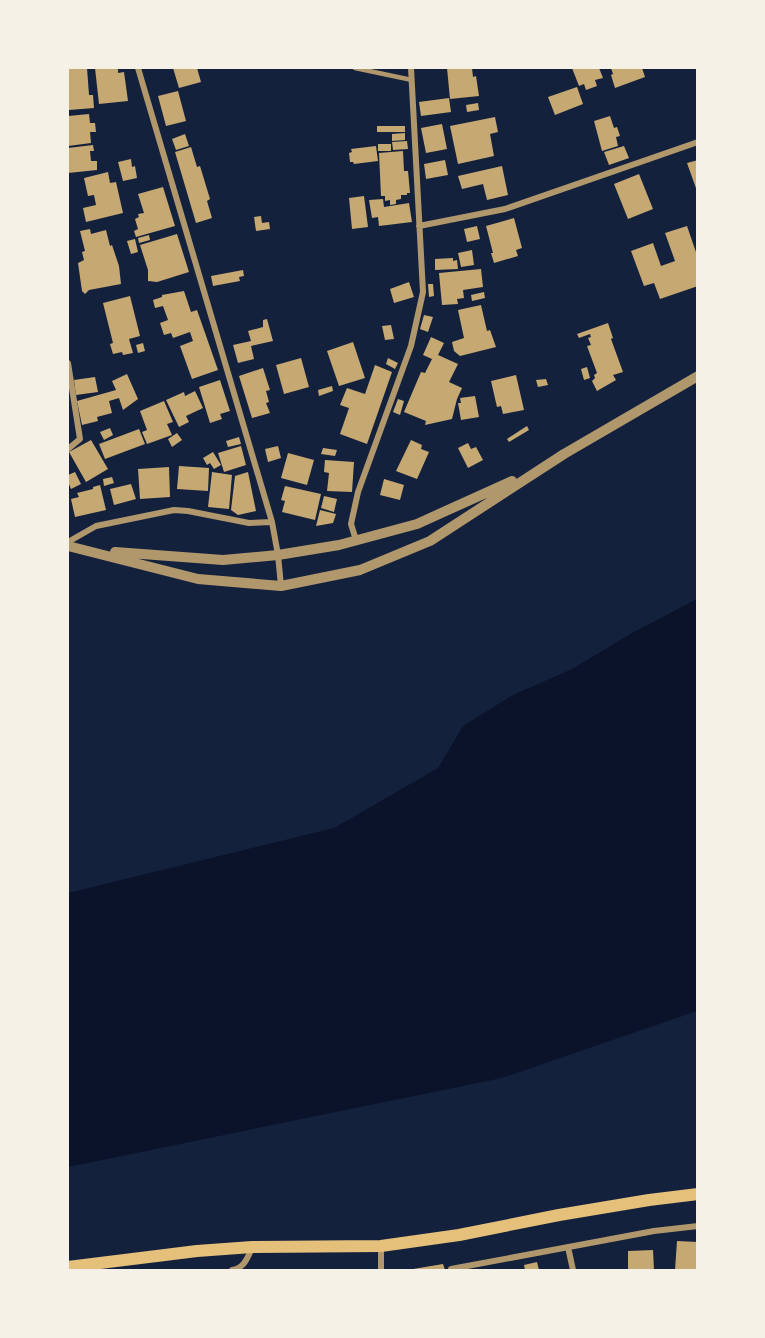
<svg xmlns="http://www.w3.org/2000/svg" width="765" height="1338" viewBox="0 0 765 1338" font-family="'Golos Text',sans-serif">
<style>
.water{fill:#0b132b}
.building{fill:#c6a872}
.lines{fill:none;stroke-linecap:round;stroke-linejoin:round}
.service{stroke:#b1986c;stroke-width:4.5}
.minor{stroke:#b1986c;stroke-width:6}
.tertiary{stroke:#b1986c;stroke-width:10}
.secondary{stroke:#e5c07b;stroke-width:12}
</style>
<rect width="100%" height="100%" fill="#14213d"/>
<!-- water -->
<path class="water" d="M697 599V1011L502 1078 68 1167V893L334 828 438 768 463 726 513 695 572 669 632 633Z"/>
<!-- building -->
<path class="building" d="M68 68H87L89 95H93L94 108 69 110Z
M95 68H118V73L124 72 128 101 99 104Z
M173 68H197L201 82 179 88Z
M447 68H472L473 77 476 76 479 96 450 99Z
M572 68H599L603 78 595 80 597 86 586 90 584 84 579 86Z
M611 68H642L645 77 615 88 611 75 613 74Z
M577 87 583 104 555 115 548 97Z
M178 91 186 121 166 126 158 96Z
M449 98 451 112 421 116 419 102Z
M478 103 479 110 467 112 466 105Z
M89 114 90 123H95L96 132H90L91 143 68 146V116Z
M610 116 614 128 617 127 620 136 616 137 618 146 602 151 594 121Z
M495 117 498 132 490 134 494 156 458 164 450 126Z
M442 124 447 149 426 153 421 128Z
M377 126H405V132H377Z
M405 133V140L392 141V134Z
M185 134 189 146 176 150 172 139Z
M407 141 408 149 393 150 392 142Z
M378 144H391V151H378Z
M93 145 94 151H90L91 161H97V170L68 173V148Z
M376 146 378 161 354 164 353 162H350L349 153 352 152 351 149Z
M624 146 629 158 609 165 604 152Z
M191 147 197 167 200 166 210 199 207 201 212 218 196 223 175 152Z
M403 151 404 171H408L410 193H407V195H401V199L396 200V204L390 205V200L385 201V196H381L379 153Z
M131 159 132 167 135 166 137 178 123 181 118 162Z
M445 160 448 175 426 179 424 164Z
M698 160V191H697L687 163Z
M502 166 508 195 487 200 483 184 462 189 458 176Z
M108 172 110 183 116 182 123 213 86 222 83 208 96 205 94 195 88 196 84 178Z
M639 174 653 209 628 219 614 184Z
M163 187 175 226 136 237 134 231 138 229 135 219 139 217 138 214 144 213 138 194Z
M364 196 368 227 352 229 349 198Z
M383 199 384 207 409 203 412 222 379 226 378 217 372 218 369 200Z
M261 216 262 223 269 222 270 229 256 231 254 217Z
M514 218 522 248 516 250 518 256 494 263 491 253H493L486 226Z
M477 226 480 239 467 242 464 229Z
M687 226 698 258V286L660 299 654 283 644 286 631 251 653 243 661 266 675 261 665 233Z
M90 229 91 234 106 230 110 246 112 245 119 266 121 284 89 290 85 294 82 291 78 263 84 260 82 252 85 251 80 231Z
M177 234 189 272 157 282 148 281V270L140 245Z
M149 235 150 240 139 243 138 238Z
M135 239 138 252 131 254 127 241Z
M472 250 474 265 461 267 458 253Z
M453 258V261L457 260 458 269 435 270V259Z
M481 269 483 287 463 290 464 298 457 299 458 304 442 305 439 273Z
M243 270 244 276 239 277 240 281 213 286 211 276Z
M409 282 414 297 394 303 390 289Z
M428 284H433L434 296 429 297Z
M184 291 191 312 197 310 218 370 192 379 180 346 193 341 190 332 173 338 171 333 164 335 160 323 168 320 163 306 155 308 153 300 162 297V295Z
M484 292 485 298 472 301 471 295Z
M130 296 140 336 129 339 133 353 123 355 122 352 113 354 110 344 113 343 103 303Z
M481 305 487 331 490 330 496 347 460 356 454 351 452 342 464 338 458 310Z
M424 315 433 317 428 332 420 329Z
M267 319 273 341 251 346 254 359 238 363 233 345 251 341 248 331 263 327V320Z
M608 323 613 338 611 339 623 372 613 375 616 380 597 391 592 381 595 378 594 375 597 373 587 346 591 345 588 338 591 337 590 334 579 338 577 334Z
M391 325 394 339 385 340 382 326Z
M431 337 444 343 438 355 458 364 449 382 462 388 457 399 452 419 425 425 426 421 404 412 421 372 425 373 432 359 423 355Z
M353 342 365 378 339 386 327 351Z
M143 343 145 351 138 353 136 345Z
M301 358 309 387 284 394 276 365Z
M388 358 398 363 395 369 386 364Z
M375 365 392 372 367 444 340 434 349 408 340 405 347 388 365 394Z
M587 367 590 378 584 380 581 369Z
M263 368 270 390 266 391 269 402 266 403 270 413 252 418 239 376Z
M127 374 138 399 123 410 119 398 109 401 112 413 97 417 98 421 82 425 77 401 116 390 112 381Z
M516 375 524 410 503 414 501 406 497 407 491 381Z
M95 377 98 392 76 395 74 380Z
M546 379 548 385 538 387 536 380Z
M220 380 230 411 220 414 222 419 210 423 199 387Z
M332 386 333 391 319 396 318 390Z
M195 391 203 408 186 416 189 422 179 427 166 400 184 392 185 396Z
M475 396 479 417 461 420 458 403H461L460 398Z
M398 399 404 401 400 415 393 412Z
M164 401 173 422 167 424 172 435 147 444 142 432 147 430 140 411Z
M527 426 529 430 509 442 507 439Z
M110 428 113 435 104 440 100 432Z
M139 429 145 444 105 459 99 444Z
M177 433 182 440 172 447 168 439Z
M239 437 241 444 228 447 226 441Z
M91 440 108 469 86 482 69 452Z
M411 440 422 445 421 449 429 452 417 479 396 471Z
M468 443 471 449 476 447 483 460 468 468 458 448Z
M241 446 246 465 224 472 218 453Z
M278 446 281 458 268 462 265 449Z
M323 448 337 450 335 456 321 454Z
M213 452 221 465 214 469 210 463 207 465 203 458Z
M288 453 314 460 307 485 281 478Z
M325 460 354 462 352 492 327 491 329 473 324 472Z
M179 466 209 468 208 491 177 489Z
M169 467 170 497 140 499 138 469Z
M75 472 81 484 71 489 68 482V475Z
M212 472 232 475 229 509 208 507Z
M248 472 256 511 238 515 231 510 235 476Z
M112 477 114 483 104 486 103 479Z
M384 479 404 485 400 500 380 495Z
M131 484 136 499 114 505 110 489Z
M100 485 106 510 75 517 71 499 79 497 77 493 93 489V487Z
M285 486 321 494 315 520 282 512 285 501 281 500Z
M324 496 337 499 334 512 321 508Z
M320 510 336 514 333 523 316 526Z
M677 1241 698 1242V1270H675Z
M653 1250 654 1270H628V1251Z
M537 1262 539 1270H525L524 1265Z
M443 1264 445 1270H413V1269Z"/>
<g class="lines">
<!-- service -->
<path class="service" d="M355 68 412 80"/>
<!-- minor -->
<path class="minor" d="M138 68 272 522 278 555 281 586
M419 226 505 209 698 142
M68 363 80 439 68 449
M356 540 351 524 358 492 411 346 423 292 411 68
M68 542 96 526 174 510 188 511 249 523 272 522
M381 1246V1270
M568 1247 573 1270
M451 1269 654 1231 698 1226
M232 1270C244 1268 247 1259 252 1248"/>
<!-- tertiary -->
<path class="tertiary" d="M68 546 198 579 281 586 360 570 430 541 564 454 698 376
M115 552 223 560 278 555 339 545 417 524 512 481"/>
<!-- secondary -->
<path class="secondary" d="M68 1267 197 1251 252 1247 381 1246 459 1235 559 1215 649 1200 698 1194"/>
</g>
<!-- border -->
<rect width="765" height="1338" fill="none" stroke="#f6f1e7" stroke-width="138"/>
</svg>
